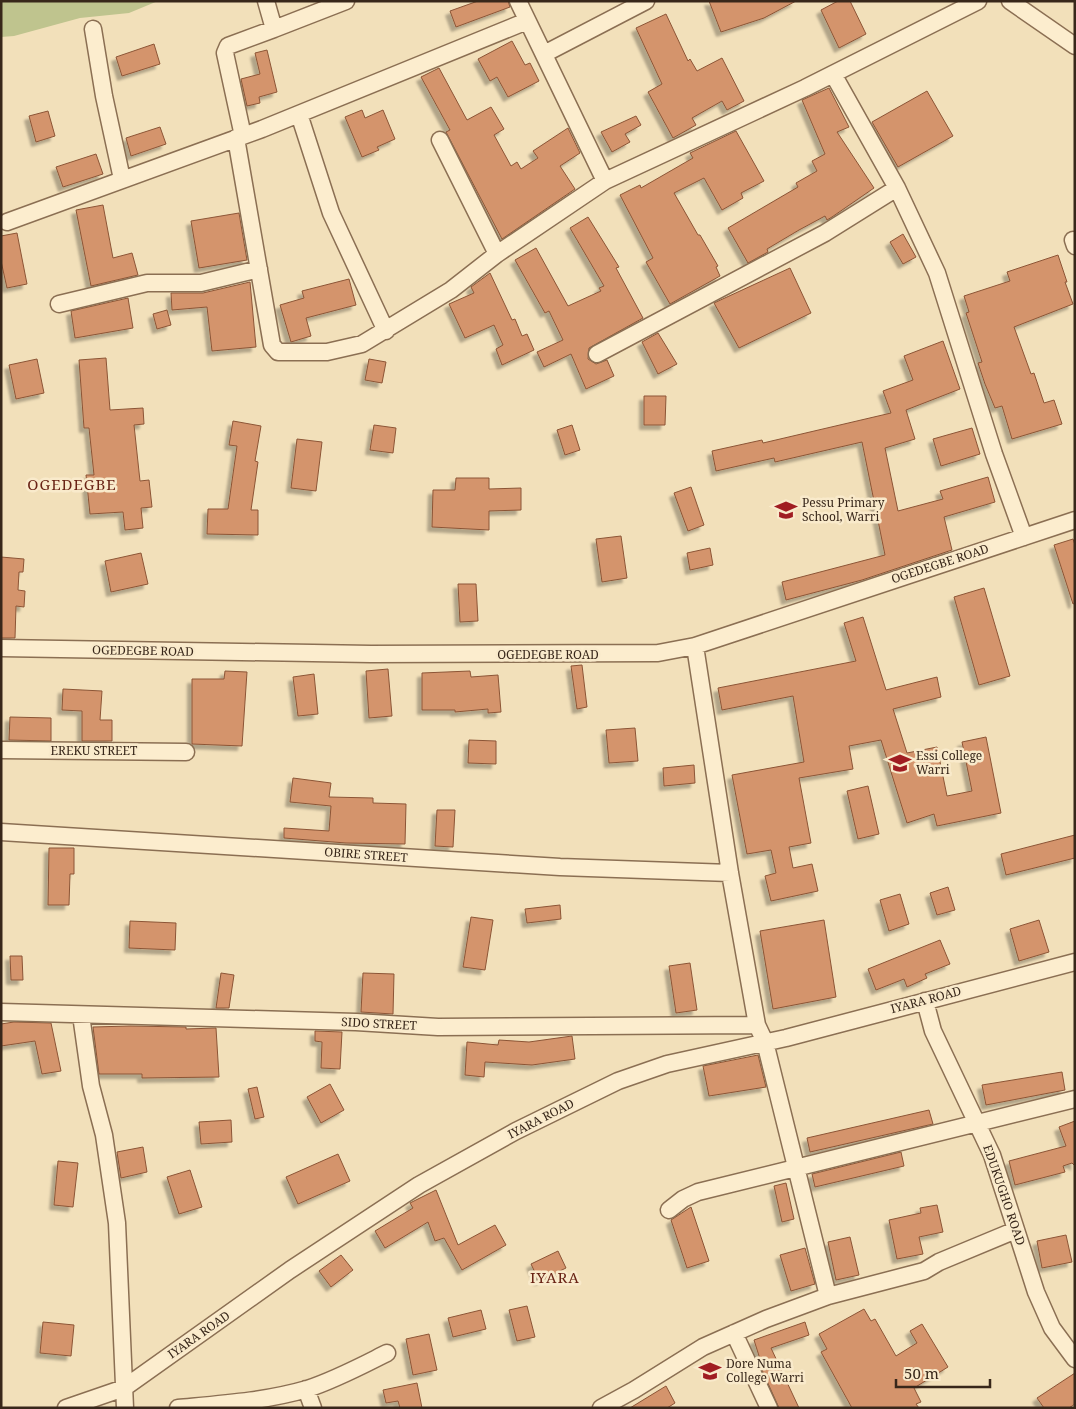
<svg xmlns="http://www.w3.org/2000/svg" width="1076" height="1409" viewBox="0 0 1076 1409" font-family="'Noto Serif',serif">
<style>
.cemetery{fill:#bfc48e}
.building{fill:#d4946c;stroke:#8c5536;filter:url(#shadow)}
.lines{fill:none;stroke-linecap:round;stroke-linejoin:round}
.minor-casing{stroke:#8b6f53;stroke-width:19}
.minor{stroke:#fcedce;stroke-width:16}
.labels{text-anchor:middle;stroke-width:5;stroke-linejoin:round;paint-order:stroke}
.poi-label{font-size:12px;fill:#38271a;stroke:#f9eacb;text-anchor:start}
.street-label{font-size:12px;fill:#38271a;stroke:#f9eacb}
.quarter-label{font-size:15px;letter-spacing:1px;fill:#692315;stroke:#f9eacb}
</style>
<defs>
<filter id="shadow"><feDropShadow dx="-4.5" dy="4.5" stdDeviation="1" flood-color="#0004"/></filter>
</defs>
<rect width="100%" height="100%" fill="#f2e0ba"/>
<!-- cemetery -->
<path class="cemetery" d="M1 1H158L129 13 80 18 14 36 1 37Z"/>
<!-- building -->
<path class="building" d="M478 1H508L510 7 456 27 450 11Z
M709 1H796L764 18 721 32Z
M838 1H850L866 34 839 48 821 10Z
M666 14 688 61 690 59 697 71 722 58 744 101 727 110 722 101 692 118 696 125 673 138 648 92 662 84 636 28Z
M512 41 525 65 530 63 539 81 508 97 497 77 490 81 478 59Z
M154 44 160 64 122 76 116 57Z
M267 50 277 92 259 97 260 103 247 106 241 79 260 74 255 53Z
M439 68 467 120 491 107 504 129 494 135 511 166 517 162 521 169 538 158 533 151 568 128 580 153 560 166 575 189 502 239 446 132 450 130 421 77Z
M829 88 849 127 837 132 874 188 832 217 827 220 825 216 799 230 767 249 768 252 748 263 728 228 798 187 796 183 817 171 812 161 825 154 802 100Z
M927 91 953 136 898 167 872 122Z
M362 110 365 118 383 110 395 139 377 147 379 150 362 157 345 117Z
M48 111 55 136 36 142 29 116Z
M636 116 641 125 625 134 630 142 612 152 601 132Z
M160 127 166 144 131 156 126 138Z
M736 131 764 181 741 193 743 198 722 210 704 178 674 193 698 235H700L718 266 716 267 720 276 670 304 646 262 653 258 620 195 640 185 641 188 693 158 690 153Z
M96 154 103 174 63 187 56 167Z
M103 205 113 258 132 253 138 275 91 286 76 210Z
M239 213 247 260 199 268 191 221Z
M588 217 619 267 616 268 643 318 589 348 588 359 596 364 607 360 614 376 586 389 571 354 544 367 537 352 563 340 549 311 545 313 515 260 536 248 568 306 601 291 599 288 604 286 570 228Z
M17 233 27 284 7 288 1 261V236Z
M903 234 916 257 903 264 890 242Z
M1058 255 1067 282H1065L1073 304 1014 327 1031 374 1034 373 1044 403 1054 400 1062 424 1012 439 1002 406 995 408 985 384 978 363 982 362 966 313 969 312 964 296 1010 281 1007 272Z
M790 268 811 313 739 348 714 303Z
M490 273 512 320 515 319 522 336 527 334 534 350 502 365 496 349 503 345 494 325 465 338 449 304 474 293 471 287Z
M349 279 356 305 306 318 311 336 291 342 280 305 304 298 302 291Z
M250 282 256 347 212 351 207 307 172 310 171 293H203Z
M128 298 133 328 75 338 71 311Z
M167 310 171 325 157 329 153 314Z
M658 333 677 364 658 374 642 342Z
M943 341 960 389 906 410 915 439 885 448 898 511 943 499 940 491 988 477 995 502 944 517 952 550 862 580 786 600 782 582 885 555 862 442 775 462 774 458 716 471 712 451 762 440 763 443 891 413 883 391 913 380 904 356Z
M106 358 110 410 143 408 144 424 134 425 140 481 149 480 152 507 141 508 143 528 125 530 123 512 90 514 86 475H94L89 428H84L79 360Z
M37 359 44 393 16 399 9 365Z
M369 359 386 362 382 383 365 380Z
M644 396H666L665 425H644Z
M233 421 261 426 255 461 258 462 251 510H258V535L207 534 208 509H228L237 446 229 445Z
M374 425 396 428 393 453 370 450Z
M572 425 580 450 565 455 557 430Z
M972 428 980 454 941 466 933 439Z
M297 439 322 442 316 491 291 488Z
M456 478H489V489L521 488V510L489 511V530L432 527 433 490H455Z
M691 487 704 525 688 531 674 493Z
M621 536 627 578 602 582 596 539Z
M1073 539 1075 545V603L1073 604 1054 545Z
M710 548 713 565 690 570 687 553Z
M141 553 148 584 111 592 105 561Z
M1 557 24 559 23 572H19L18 590 25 591 24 607 16 606 15 638H1Z
M458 584H476L478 621 460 622Z
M984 588 1010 676 979 685 954 597Z
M863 617 886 690 937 677 941 697 893 709 907 753 937 747 947 796 972 791 962 742 986 737 1001 813 937 826 934 814 907 823 881 740 849 746 853 769 799 778 811 843 789 847 793 868 812 864 818 891 771 901 765 876 776 873 771 850 747 854 732 775 804 762 793 696 722 710 718 688 856 661 844 623Z
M582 665 587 707 577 709 571 666Z
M388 669 392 716 369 718 366 671Z
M225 671 247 672 242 746 192 744V679H224Z
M470 671 471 677 498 675 501 712 488 713V709L455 712V710H422V673Z
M314 674 318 714 298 716 293 677Z
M63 689 102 691 100 720H112V741H82V711L62 710Z
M10 717 51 718V741L9 740Z
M635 728 638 761 609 763 606 730Z
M469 740 496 741V764L468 763Z
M694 765 695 783 664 786 663 768Z
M293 778 331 783 329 797 373 798V803L406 804 405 844 346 843 284 838V828L329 831 331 806 290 802Z
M868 786 879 834 858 839 847 791Z
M437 810H455L453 847 435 846Z
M1075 835V858L1006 875 1001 854Z
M49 848H74V874H70L69 905H48Z
M948 887 955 910 937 915 930 893Z
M900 894 909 924 889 931 880 900Z
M560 905 561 919 527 923 525 909Z
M471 917 493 920 485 970 463 967Z
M824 920 836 997 773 1009 760 931Z
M1039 920 1049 952 1019 961 1010 929Z
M130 921 176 923 175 950 129 948Z
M940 940 950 964 925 974 927 978 907 987 904 979 876 990 868 969Z
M10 956H22L23 980H11Z
M690 963 697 1010 676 1013 669 966Z
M221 973 234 975 229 1008H216Z
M363 973 394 974 393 1014 361 1012Z
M14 1022 51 1023 61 1071 42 1074 35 1041 1 1046V1024Z
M130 1026 186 1027V1029L216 1028 219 1077 142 1078V1074H99L93 1027Z
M315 1031 342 1032 340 1069 321 1068 322 1042 315 1041Z
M572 1036 575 1059 532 1065 485 1062 484 1077 465 1075 467 1042 498 1045 499 1040 529 1042Z
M758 1055 766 1087 709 1096 703 1066Z
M1062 1072 1065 1090 986 1105 982 1085Z
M330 1084 344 1110 321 1123 307 1097Z
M257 1087 264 1117 255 1119 248 1089Z
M929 1110 933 1124 810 1152 807 1138Z
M231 1120 232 1142 201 1144 199 1122Z
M1075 1121V1166L1072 1163 1063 1166 1065 1172 1015 1185 1009 1161 1066 1146 1059 1127Z
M143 1147 147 1172 121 1178 117 1152Z
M901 1152 904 1166 815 1187 812 1174Z
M338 1154 350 1181 298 1204 286 1177Z
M58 1161 78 1163 73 1207 54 1205Z
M190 1170 202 1207 179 1214 167 1177Z
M786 1183 794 1219 782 1222 774 1186Z
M436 1190 458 1245 495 1225 506 1245 462 1270 444 1238 435 1241 428 1222 385 1248 375 1231 413 1208 410 1203Z
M937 1205 943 1232 919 1237 923 1254 897 1259 889 1220 921 1213 920 1208Z
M691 1207 709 1261 687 1268 671 1220Z
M1066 1235 1072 1262 1042 1268 1037 1241Z
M850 1237 859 1275 836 1280 828 1242Z
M805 1248 815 1284 791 1291 780 1255Z
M558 1251 566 1268 539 1281 531 1264Z
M341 1255 353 1270 331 1287 319 1271Z
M527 1306 535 1337 517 1341 509 1310Z
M864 1309 871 1321 875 1319 896 1356 917 1343 910 1331 922 1324 948 1367 914 1388 921 1402 916 1404 919 1408H852L821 1352 827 1349 819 1334Z
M481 1310 486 1329 453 1337 448 1318Z
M43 1322 74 1325 71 1356 40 1353Z
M805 1322 809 1335 771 1348 799 1408H779L758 1361 760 1359 754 1340Z
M429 1334 437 1370 413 1375 406 1339Z
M1075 1373V1404L1069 1408H1044L1037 1398Z
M417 1383 422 1408H400L398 1401 386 1403 383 1390Z
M666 1386 675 1403 667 1408H630Z"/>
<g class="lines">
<!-- minor casing -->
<g class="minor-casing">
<path id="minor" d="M518 1 605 181
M1010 1 1075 46
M93 29 104 96 122 179
M274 29 346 1
M544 54 646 1
M833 74 897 188 937 273 994 454 1024 537
M299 114 331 213 386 331
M243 136 225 53 228 46 274 29 266 1
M236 138 272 345 278 352H327L362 344 451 290 497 254 605 181 805 88 978 1
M440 140 497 254
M7 222 262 129 527 21
M1073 240 1075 246
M59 304 147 283H201L259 269
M597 354 825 233 897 188
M695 646 730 873 757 1025 765 1042 828 1296
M1 648 371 654 658 653 695 646 1075 520
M1 750 186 752
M1 832 560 867 730 873
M925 1001 933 1031 992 1155 1036 1292 1052 1328 1075 1359
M1 1012 356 1022 438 1027 757 1025
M81 1015 91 1086 104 1135 117 1223 125 1408
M669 1210 683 1199 698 1192 1075 1099
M734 1333 769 1408
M306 1389 313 1408
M66 1408 124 1388 290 1270 419 1185 516 1131 618 1081 667 1064 786 1038 1075 962
M178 1408C221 1404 266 1401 307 1389 335 1380 361 1366 387 1353
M601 1408 634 1390 703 1347 766 1319 828 1296 924 1271 939 1262 1016 1230"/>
</g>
<!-- minor -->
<use href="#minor" class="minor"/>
</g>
<!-- icons -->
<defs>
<g id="school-bare" transform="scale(1.725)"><path d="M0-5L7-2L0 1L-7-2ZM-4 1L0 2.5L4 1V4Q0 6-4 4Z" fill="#a01d22" stroke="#f9eacb" stroke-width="2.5" paint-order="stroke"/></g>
<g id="university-bare" transform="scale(1.725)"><path d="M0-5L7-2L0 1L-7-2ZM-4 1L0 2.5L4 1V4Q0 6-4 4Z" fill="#a01d22" stroke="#f9eacb" stroke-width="2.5" paint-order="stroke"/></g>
</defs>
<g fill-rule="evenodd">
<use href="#school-bare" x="786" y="510"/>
<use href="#school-bare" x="900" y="763"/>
<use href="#university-bare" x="710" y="1371"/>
</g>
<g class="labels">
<!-- poi labels -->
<g class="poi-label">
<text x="802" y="507">Pessu Primary<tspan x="802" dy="14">School, Warri</tspan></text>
<text x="916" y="760">Essi College<tspan x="916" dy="14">Warri</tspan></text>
<text x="726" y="1368">Dore Numa<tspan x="726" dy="14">College Warri</tspan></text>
</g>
<!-- street labels -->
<g class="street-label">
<text transform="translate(940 564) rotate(-18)" y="4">OGEDEGBE ROAD</text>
<text transform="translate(143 651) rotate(1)" y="4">OGEDEGBE ROAD</text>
<text x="548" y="659">OGEDEGBE ROAD</text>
<text x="94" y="755">EREKU STREET</text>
<text transform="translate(366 855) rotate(4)" y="4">OBIRE STREET</text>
<text transform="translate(926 1000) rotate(-15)" y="4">IYARA ROAD</text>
<text transform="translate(379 1024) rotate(3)" y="4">SIDO STREET</text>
<text transform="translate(541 1119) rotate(-27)" y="4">IYARA ROAD</text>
<text transform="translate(1004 1195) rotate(71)" y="4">EDUKUGHO ROAD</text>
<text transform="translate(199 1335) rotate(-35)" y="4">IYARA ROAD</text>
</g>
<!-- quarter labels -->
<g class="quarter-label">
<text x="72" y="490">OGEDEGBE</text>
<text x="555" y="1283">IYARA</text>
</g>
</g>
<!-- border -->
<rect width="1076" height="1409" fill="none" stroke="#38271a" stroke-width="5"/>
<!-- scale -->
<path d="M896 1379v8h94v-8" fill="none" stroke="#38271a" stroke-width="2.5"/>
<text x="904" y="1379" font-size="15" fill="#38271a" stroke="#f9eacb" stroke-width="4" paint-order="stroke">50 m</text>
</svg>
